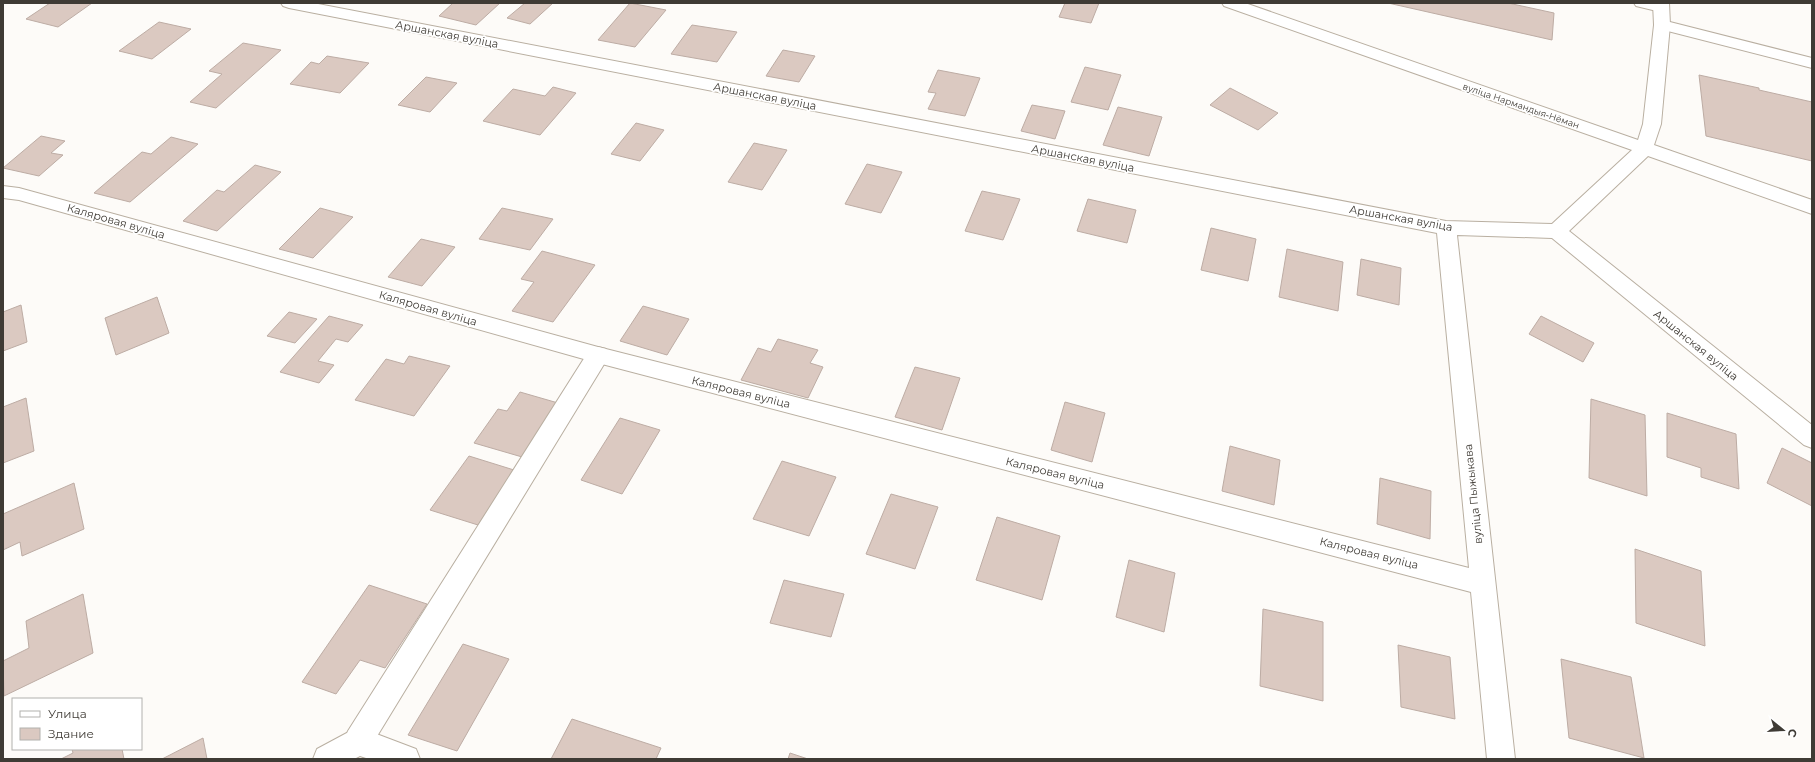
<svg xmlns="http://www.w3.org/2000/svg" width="1815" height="762" viewBox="0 0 1815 762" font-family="Montserrat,sans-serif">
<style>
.building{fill:#dbc9c1;stroke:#bdaca4}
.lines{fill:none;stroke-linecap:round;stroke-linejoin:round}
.service-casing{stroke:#b9afa1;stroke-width:2}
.minor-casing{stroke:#b9afa1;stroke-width:2}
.service{fill:#fff;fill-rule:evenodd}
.minor{fill:#fff;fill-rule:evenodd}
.labels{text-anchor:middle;stroke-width:3.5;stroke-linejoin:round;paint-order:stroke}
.far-street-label{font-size:9px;fill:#3f3b35;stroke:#fff}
.street-label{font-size:11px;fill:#3f3b35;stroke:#fff}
</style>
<rect width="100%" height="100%" fill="#fdfbf8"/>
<!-- building -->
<path class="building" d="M50 3H92L58 27 26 19Z
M453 3H500L476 25 439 16Z
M525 3H553L530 24 507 18Z
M630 3 666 10 635 47 598 40Z
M1065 3H1099L1091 23 1059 17Z
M1388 3H1508L1554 13 1552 40Z
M159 22 191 29 152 59 119 51Z
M692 25 737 32 717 62 671 54Z
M243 43 281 50 216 108 190 102 222 74 209 71Z
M783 50 815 56 799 82 766 76Z
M327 56 369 63 340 93 290 84 311 62 319 64Z
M1085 67 1121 75 1108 110 1071 102Z
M938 70 980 78 965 116 928 109 936 93 928 92Z
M1699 75 1759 88V90L1812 102V161L1706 136Z
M426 77 457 83 430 112 398 105Z
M553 87 576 93 540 135 483 121 513 89 545 96Z
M1230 88 1278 113 1258 130 1210 105Z
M1032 105 1065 111 1055 139 1021 131Z
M1118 107 1162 117 1149 156 1103 145Z
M636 123 664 130 640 161 611 154Z
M41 136 65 141 51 153 63 155 39 176 3 168Z
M171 137 198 144 130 202 94 193 142 152 151 154Z
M754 143 787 150 762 190 728 182Z
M867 164 902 172 881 213 845 204Z
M255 165 281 172 217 231 183 221 217 190 224 192Z
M982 191 1020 199 1003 240 965 231Z
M1088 199 1136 210 1127 243 1077 231Z
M320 208 353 217 313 258 279 249Z
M502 208 553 219 530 250 479 239Z
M1211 228 1256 239 1248 281 1201 270Z
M421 239 455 247 422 286 388 277Z
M1287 249 1343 262 1338 311 1279 297Z
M542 251 595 265 553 322 512 311 534 282 521 279Z
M1361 259 1401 268 1399 305 1357 295Z
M157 297 169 333 116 355 105 318Z
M21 305 27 342 3 351V312Z
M643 306 689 319 667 355 620 341Z
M289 312 317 319 295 343 267 336Z
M329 316 363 325 348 342 336 339 318 361 334 365 319 383 280 372Z
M1541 316 1594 343 1583 362 1529 334Z
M778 339 818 350 810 363 823 367 808 398 741 380 758 348 771 352Z
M409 356 450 366 414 416 355 400 386 359 404 364Z
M915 367 960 378 942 430 895 417Z
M520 392 565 405 529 459 474 443 498 409 507 411Z
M26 398 34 451 3 463V407Z
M1591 399 1645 415 1647 496 1589 478Z
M1065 402 1105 413 1092 462 1051 450Z
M1667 413 1736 434 1739 489 1701 477V468L1667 457Z
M620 418 660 430 622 494 581 480Z
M1230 446 1280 460 1274 505 1222 491Z
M1782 448 1812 463V506L1767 483Z
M469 456 514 470 478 525 430 510Z
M782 461 836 477 809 536 753 519Z
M1380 478 1431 491 1430 539 1377 524Z
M74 483 84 529 22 556 20 542 3 550V514Z
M891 494 938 507 915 569 866 554Z
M997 517 1060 536 1042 600 976 580Z
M1635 549 1701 571 1705 646 1636 623Z
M1129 560 1175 573 1164 632 1116 617Z
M784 580 844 594 831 637 770 623Z
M369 585 427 604 385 668 360 660 336 694 302 682Z
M83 594 93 653 4 696 3 661 29 648 26 621Z
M1263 609 1323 622V701L1260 686Z
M463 644 509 659 457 751 408 735Z
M1398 645 1450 657 1455 719 1401 707Z
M1561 659 1631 677 1644 758 1569 738Z
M572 719 661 748 656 759H551Z
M203 738 207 759H162Z
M72 749H122L124 759H61L73 753Z
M790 753 808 759H788Z"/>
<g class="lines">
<!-- service casing -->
<g class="service-casing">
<path id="service" d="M1634 3H1664L1669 7 1667 10 1661 12 1636 6Z
M1662 20 1812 58V68L1656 28 1654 25 1656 22Z
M598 347 606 349 609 355 606 361 368 751 358 755 348 751 344 741 348 731 590 349Z"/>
</g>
<!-- minor casing -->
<g class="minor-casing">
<path id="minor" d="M281 3H313L1446 221 1552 224 1632 150 1224 6 1222 3H1245L1638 140 1643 124 1654 25 1653 3H1669L1670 25 1661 124 1654 145 1812 200V214L1648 156 1569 231 1812 425V448L1804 445 1552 238 1457 235 1515 759H1487L1471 592 598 363 19 200 3 198V186L19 188 598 347 1469 568 1437 233 289 8 283 6Z
M358 727 416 749 420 759H369L360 756 354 759H313L317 749Z"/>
</g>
<!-- service -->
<use href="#service" class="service"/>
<!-- minor -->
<use href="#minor" class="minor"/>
</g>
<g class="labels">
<!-- far-street labels -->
<g class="far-street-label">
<text transform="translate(1521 106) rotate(19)" y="3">вуліца Нармандыя-Нёман</text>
</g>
<!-- street labels -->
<g class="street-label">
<text transform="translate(447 34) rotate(11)" y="4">Аршанская вуліца</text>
<text transform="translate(765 96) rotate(11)" y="4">Аршанская вуліца</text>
<text transform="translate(1083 158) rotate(11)" y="4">Аршанская вуліца</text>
<text transform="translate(1401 218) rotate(10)" y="4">Аршанская вуліца</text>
<text transform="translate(116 221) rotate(16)" y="4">Каляровая вуліца</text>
<text transform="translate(428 308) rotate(16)" y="4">Каляровая вуліца</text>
<text transform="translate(1696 345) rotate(39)" y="4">Аршанская вуліца</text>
<text transform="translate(741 392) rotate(14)" y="4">Каляровая вуліца</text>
<text transform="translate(1055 473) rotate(14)" y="4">Каляровая вуліца</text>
<text transform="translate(1473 494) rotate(-96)" y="4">вуліца Пыжыкава</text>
<text transform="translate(1369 553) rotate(14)" y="4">Каляровая вуліца</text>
</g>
</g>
<!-- border -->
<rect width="1815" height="762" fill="none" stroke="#3f3b35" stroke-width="8"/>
<!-- legend -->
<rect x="12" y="698" width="130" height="52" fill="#ffffff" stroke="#b2b1ae"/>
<rect x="20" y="711" width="20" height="6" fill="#ffffff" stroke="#b2b1ae"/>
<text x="48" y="718" font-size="12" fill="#3f3b35">Улица</text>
<rect x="20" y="728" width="20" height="12" fill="#dbc9c1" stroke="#b2b1ae"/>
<text x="48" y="738" font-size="12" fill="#3f3b35">Здание</text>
<!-- north arrow -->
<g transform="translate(1783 730) rotate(108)" stroke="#ffffff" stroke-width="3" paint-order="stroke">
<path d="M0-3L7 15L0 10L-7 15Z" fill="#3f3b35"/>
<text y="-6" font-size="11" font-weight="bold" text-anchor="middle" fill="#3f3b35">С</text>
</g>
</svg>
